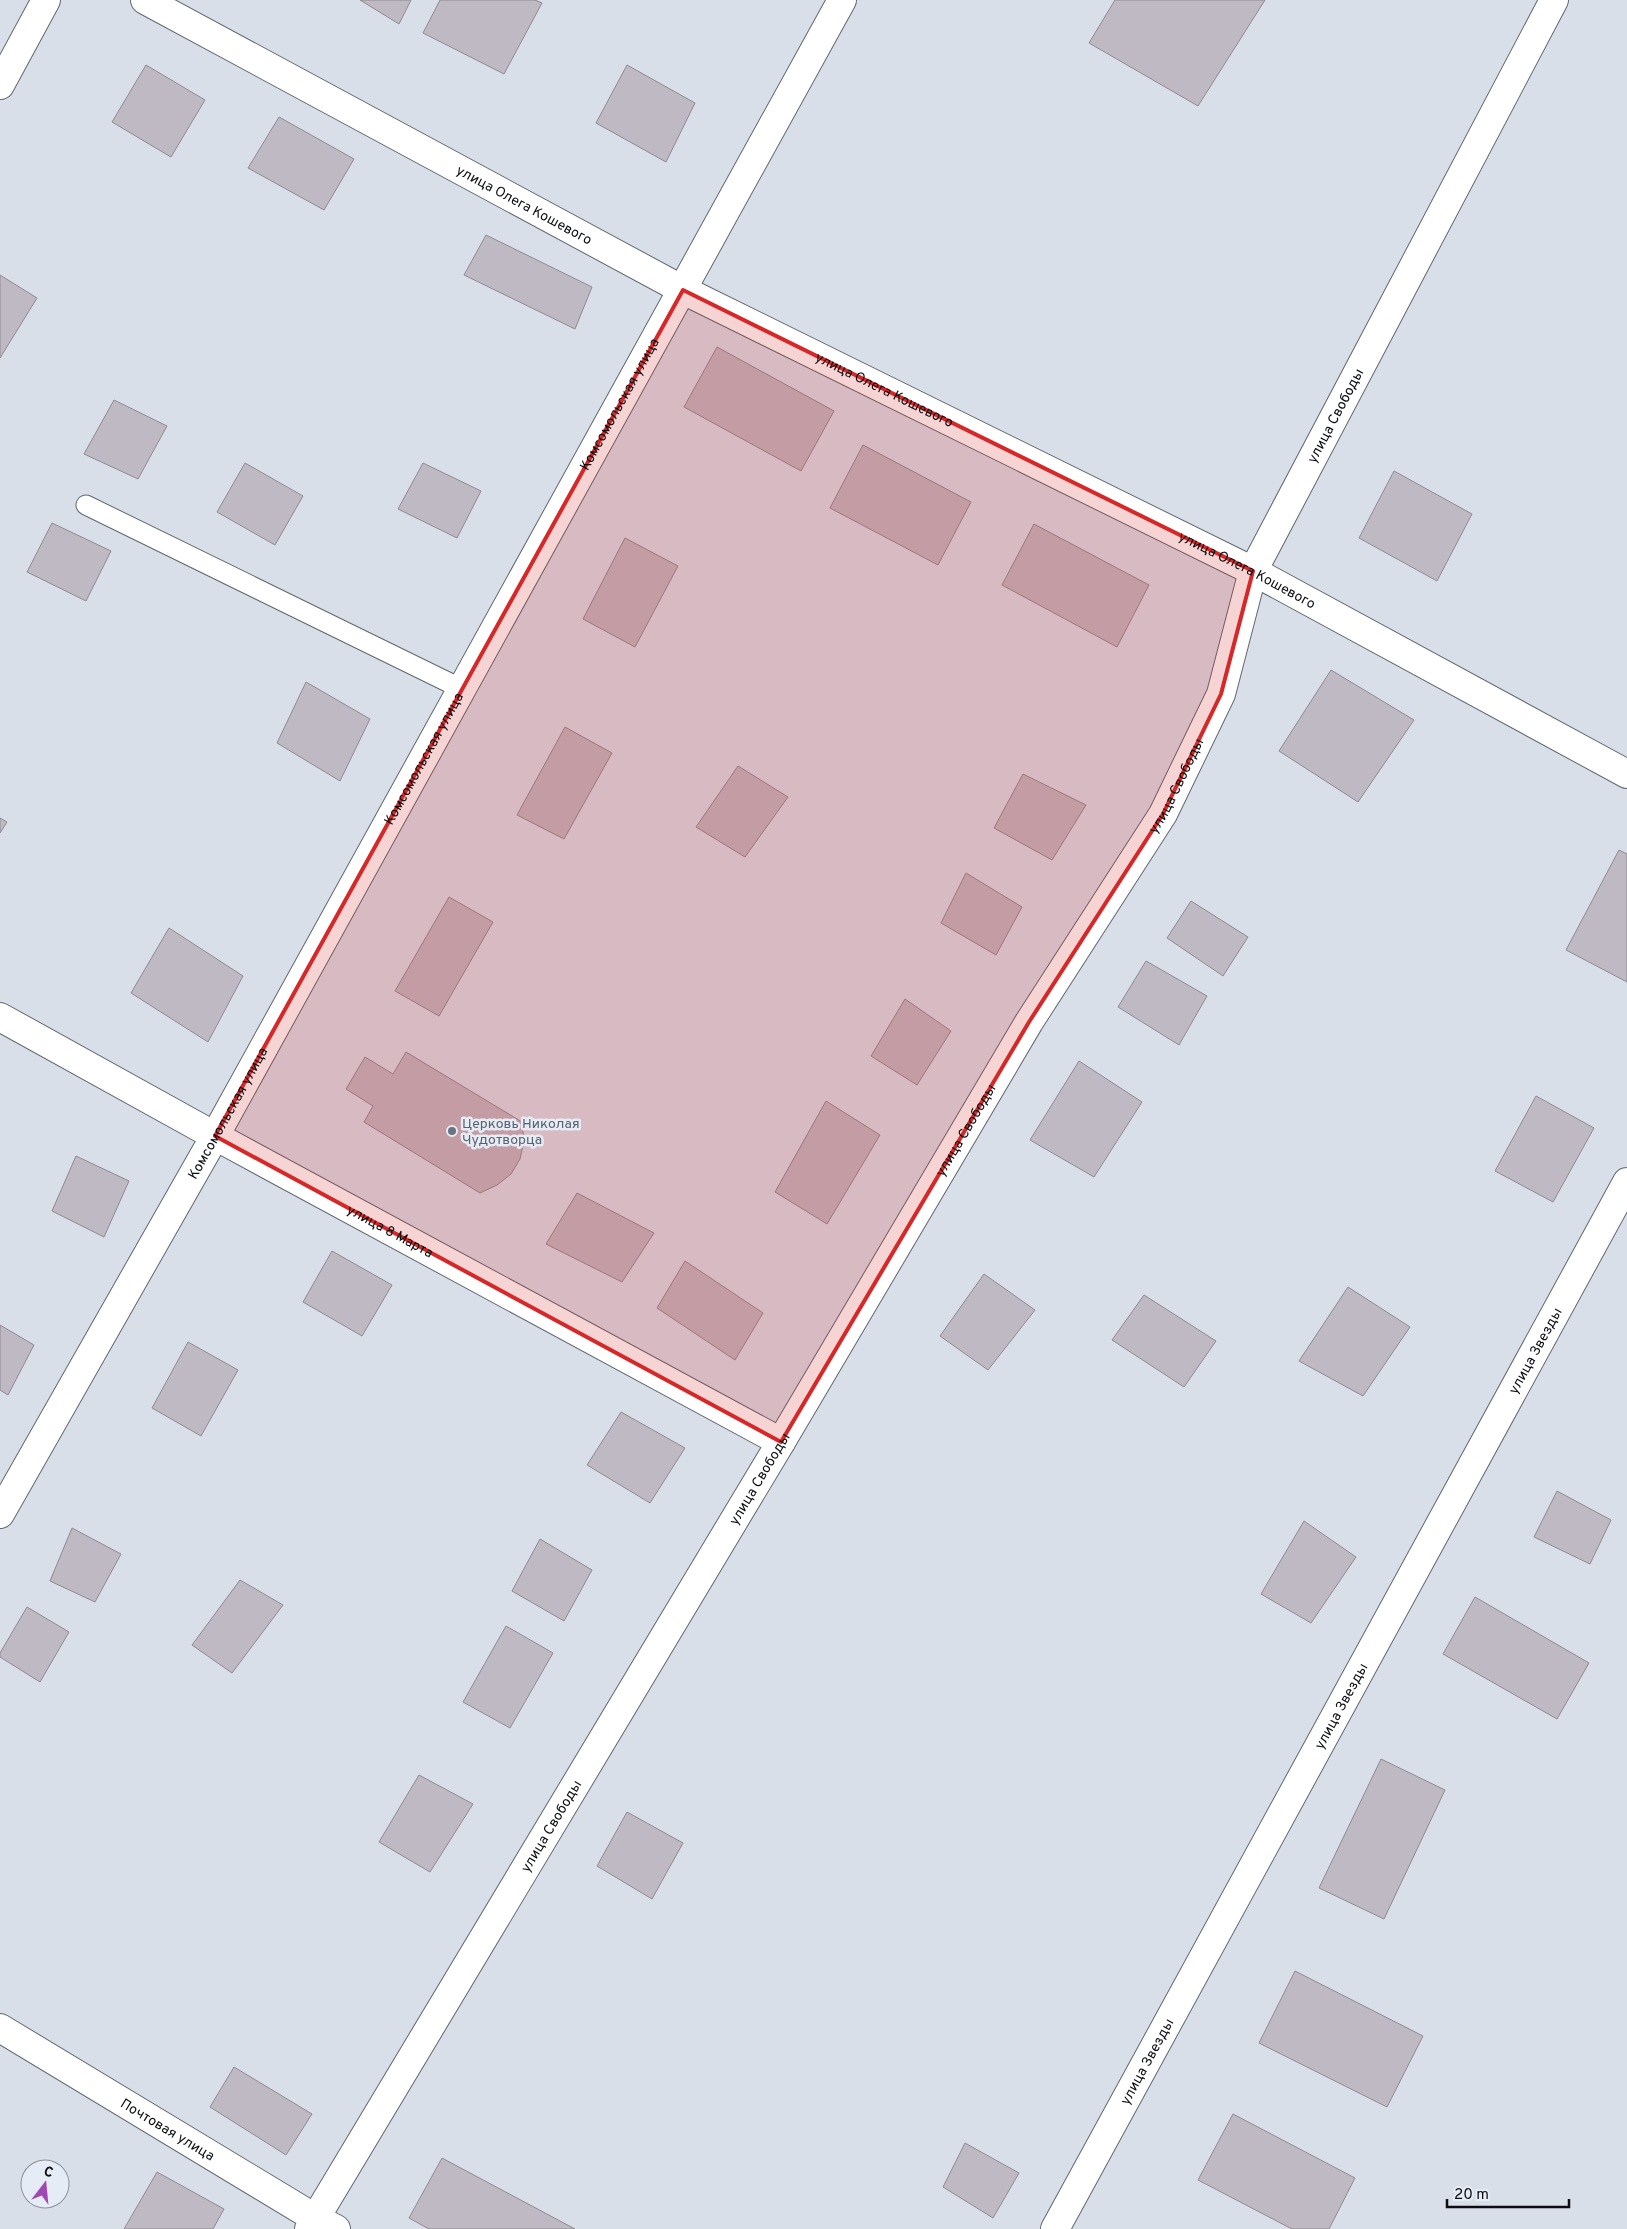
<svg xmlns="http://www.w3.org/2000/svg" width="1627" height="2229" viewBox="0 0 1627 2229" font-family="Overpass,sans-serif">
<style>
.building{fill:#bfb9c3;stroke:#8f8993}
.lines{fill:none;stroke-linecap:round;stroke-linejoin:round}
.service-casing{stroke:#626870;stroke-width:21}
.minor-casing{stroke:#626870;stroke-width:30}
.service{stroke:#fff;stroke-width:19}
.minor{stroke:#fff;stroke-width:28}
.marked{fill:#d62828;fill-opacity:0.2;stroke:#d62828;stroke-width:4;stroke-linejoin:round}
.worship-dot{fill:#6b7280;stroke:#e5ecf6;stroke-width:2}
.labels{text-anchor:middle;stroke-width:5;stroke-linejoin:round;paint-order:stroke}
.street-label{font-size:14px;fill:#0b0d10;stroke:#e5ecf6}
.worship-label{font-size:14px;fill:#5b616d;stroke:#e5ecf6;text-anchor:start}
</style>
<rect width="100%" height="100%" fill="#d8dfe9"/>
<!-- building -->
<path class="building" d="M360 0H411L399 24Z
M440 0H535L542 3 504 74 423 33Z
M1115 0H1265L1198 106 1089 43Z
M146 65 205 100 171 157 112 122Z
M627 65 695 103 666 162 596 123Z
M279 117 354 159 324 210 248 168Z
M486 235 592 287 575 329 464 275Z
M0 275 37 298 0 358Z
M717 347 834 411 801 471 684 407Z
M114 400 167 426 138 479 84 454Z
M863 445 971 502 938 565 830 508Z
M245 463 303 496 275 545 217 512Z
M423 463 481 491 457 538 398 509Z
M1394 471 1472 514 1437 581 1359 538Z
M52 523 111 551 86 601 27 572Z
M1034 524 1149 585 1117 647 1002 585Z
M625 538 678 566 635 647 583 619Z
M1331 670 1414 720 1358 802 1279 751Z
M306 682 370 719 340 781 277 743Z
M565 727 612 753 564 839 517 815Z
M738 766 788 797 745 857 696 827Z
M1023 774 1086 805 1052 860 994 828Z
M0 818 7 822 0 833Z
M1619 850 1627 854V982L1566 950Z
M966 873 1022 907 996 955 941 923Z
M449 897 493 922 439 1016 395 991Z
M1191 901 1248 937 1223 976 1167 938Z
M169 928 243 976 208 1042 131 993Z
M1146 961 1207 996 1179 1045 1118 1007Z
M905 999 951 1031 917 1085 871 1056Z
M406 1052 522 1122 524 1141 520 1159 511 1174 497 1185 480 1193 364 1122 373 1106 346 1089 365 1057 393 1074Z
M1079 1061 1142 1102 1094 1177 1030 1140Z
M1536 1096 1594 1128 1553 1202 1495 1171Z
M826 1101 880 1135 827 1224 775 1192Z
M76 1156 129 1181 104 1237 52 1211Z
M577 1193 654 1233 622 1282 546 1244Z
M332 1251 392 1285 362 1336 303 1302Z
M685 1261 763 1313 735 1360 657 1308Z
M984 1274 1035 1310 988 1370 940 1336Z
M1348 1287 1410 1327 1363 1396 1299 1361Z
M1144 1295 1216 1341 1184 1387 1112 1340Z
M0 1325 34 1345 8 1395 0 1390Z
M188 1342 238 1370 201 1436 152 1408Z
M621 1412 685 1448 650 1503 587 1465Z
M1557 1491 1611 1520 1590 1564 1534 1537Z
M1304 1521 1356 1557 1311 1623 1261 1594Z
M72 1528 121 1554 95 1602 50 1581Z
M540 1539 592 1570 564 1621 512 1591Z
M240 1580 283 1605 232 1673 192 1645Z
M1475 1597 1589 1663 1557 1719 1443 1654Z
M27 1607 69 1632 40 1682 0 1657V1653Z
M506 1626 553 1653 510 1728 463 1702Z
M1381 1759 1445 1790 1384 1919 1319 1888Z
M419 1775 473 1804 430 1872 379 1842Z
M627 1812 683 1843 652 1899 597 1866Z
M1295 1971 1423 2036 1387 2107 1259 2043Z
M234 2067 312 2114 286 2155 210 2107Z
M1233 2114 1355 2178 1329 2229H1292L1198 2180Z
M965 2143 1019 2173 993 2218 943 2187Z
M442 2158 575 2229H429L409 2218Z
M157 2172 224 2209 213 2229H124Z"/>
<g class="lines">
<!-- service casing -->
<g class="service-casing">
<path id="service" d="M86 505 462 689"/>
</g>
<!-- minor casing -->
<g class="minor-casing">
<g id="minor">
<path id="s1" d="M145 0 683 290 1253 571 1627 774"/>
<path d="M0 85 46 0"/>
<path id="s2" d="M0 1017 215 1136 781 1442"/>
<path id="s3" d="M0 1514 215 1136 842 0"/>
<path id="s4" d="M0 2028 315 2218 336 2229"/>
<path id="s5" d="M309 2229 781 1442 1029 1022 1163 814 1221 694 1253 571 1554 0"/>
<path id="s6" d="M1055 2229 1627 1182"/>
</g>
</g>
<!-- service -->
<use href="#service" class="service"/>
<!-- minor -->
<use href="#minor" class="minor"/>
</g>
<!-- marked area -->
<path class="marked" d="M683 290 1253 571 1221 694 1163 814 1029 1022 781 1442 215 1136Z"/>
<!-- markers -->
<circle class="worship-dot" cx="452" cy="1131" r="5"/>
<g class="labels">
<!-- street labels -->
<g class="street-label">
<text dy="5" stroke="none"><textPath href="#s1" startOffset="431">улица Олега Кошевого</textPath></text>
<text dy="5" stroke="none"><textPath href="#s1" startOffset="836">улица Олега Кошевого</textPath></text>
<text dy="5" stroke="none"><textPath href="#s3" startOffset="1271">Комсомольская улица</textPath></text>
<text dy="5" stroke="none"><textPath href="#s5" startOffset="2089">улица Свободы</textPath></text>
<text dy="5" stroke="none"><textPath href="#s1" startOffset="1241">улица Олега Кошевого</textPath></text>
<text dy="5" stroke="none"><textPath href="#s3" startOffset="866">Комсомольская улица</textPath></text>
<text dy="5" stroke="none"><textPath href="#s5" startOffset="1684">улица Свободы</textPath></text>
<text dy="5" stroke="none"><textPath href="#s3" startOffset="461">Комсомольская улица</textPath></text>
<text dy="5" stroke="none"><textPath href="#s5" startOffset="1280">улица Свободы</textPath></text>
<text dy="5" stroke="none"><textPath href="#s2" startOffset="445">улица 8 Марта</textPath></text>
<text dy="5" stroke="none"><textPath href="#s6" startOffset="1001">улица Звезды</textPath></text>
<text dy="5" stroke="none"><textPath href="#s5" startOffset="875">улица Свободы</textPath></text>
<text dy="5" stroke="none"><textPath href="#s6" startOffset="596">улица Звезды</textPath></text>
<text dy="5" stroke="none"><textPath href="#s5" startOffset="470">улица Свободы</textPath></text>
<text dy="5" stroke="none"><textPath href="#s6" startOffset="191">улица Звезды</textPath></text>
<text dy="5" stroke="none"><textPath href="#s4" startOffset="196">Почтовая улица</textPath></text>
</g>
<!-- worship labels -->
<g class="worship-label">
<text x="462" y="1128">Церковь Николая<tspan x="462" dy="16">Чудотворца</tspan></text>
</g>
</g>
<!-- north arrow -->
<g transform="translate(45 2184) rotate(16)"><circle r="24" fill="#e5ecf6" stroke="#8e939a"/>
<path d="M0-4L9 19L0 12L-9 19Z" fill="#a147b3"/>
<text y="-8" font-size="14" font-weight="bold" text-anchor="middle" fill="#0b0d10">С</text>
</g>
<!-- scale -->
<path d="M1447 2199v8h122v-8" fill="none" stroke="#0b0d10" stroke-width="2.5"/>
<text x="1454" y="2199" font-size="15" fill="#0b0d10" stroke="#e5ecf6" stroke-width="4" paint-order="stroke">20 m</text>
</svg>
